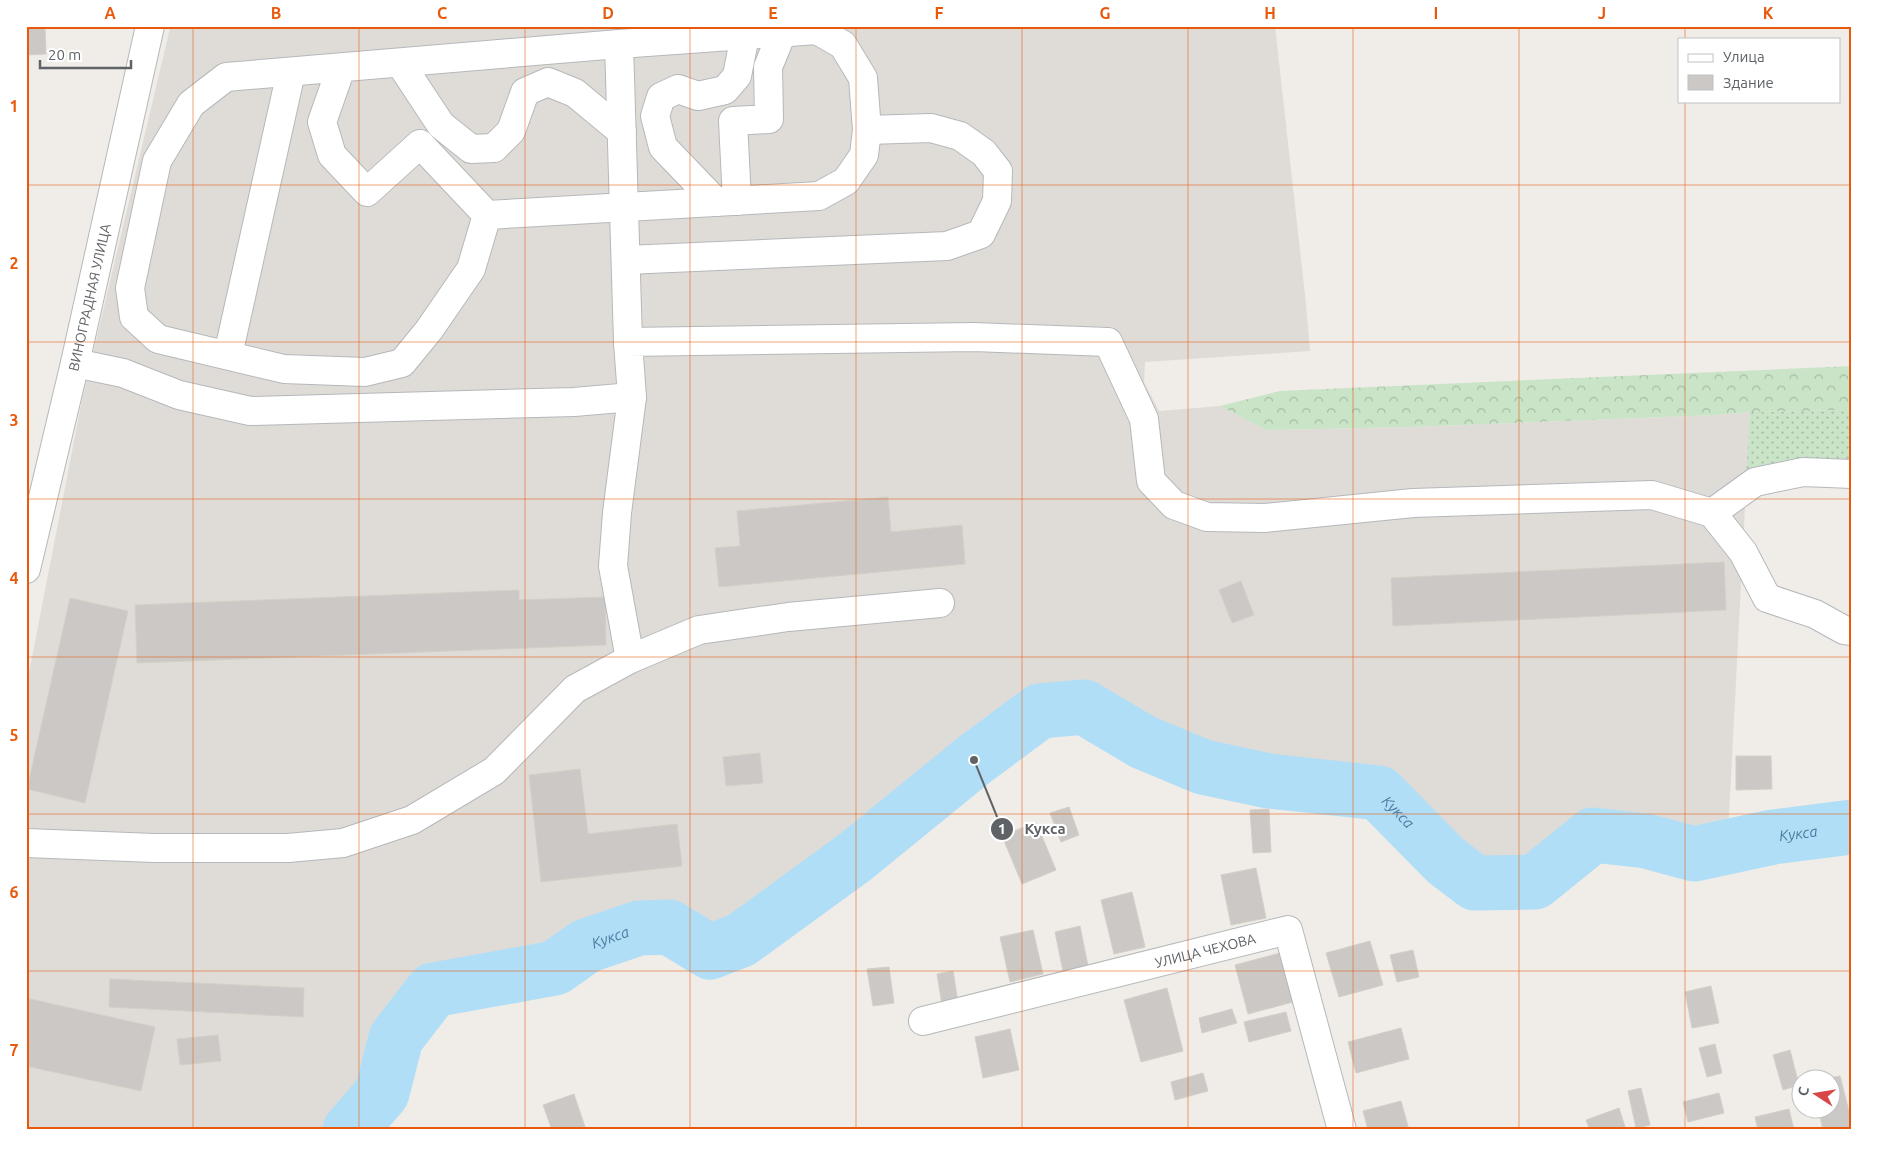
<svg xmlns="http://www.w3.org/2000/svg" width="1878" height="1156" viewBox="0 0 1878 1156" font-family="Ubuntu,sans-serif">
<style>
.education{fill:#dfdcd7}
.grass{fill:url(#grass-dots)}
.forest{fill:url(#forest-crowns)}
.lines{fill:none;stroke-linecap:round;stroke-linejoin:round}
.river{stroke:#b1def7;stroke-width:55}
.building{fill:#cbc8c5;stroke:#d4cfc7}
.minor-casing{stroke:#b5b8bb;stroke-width:30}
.minor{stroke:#fff;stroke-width:28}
.grid{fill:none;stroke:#e8590c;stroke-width:1;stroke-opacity:0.55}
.labels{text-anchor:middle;stroke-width:4.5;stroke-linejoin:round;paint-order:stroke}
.street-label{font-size:14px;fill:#5f6367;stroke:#fff}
.water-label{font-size:15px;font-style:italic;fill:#4b7ba0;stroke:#fff}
.leader{fill:none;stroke:#5f6367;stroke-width:2}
.callout-dot{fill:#5f6367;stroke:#fff;stroke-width:2}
.mark-label{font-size:15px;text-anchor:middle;font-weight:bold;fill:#fff}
.callout-label{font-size:15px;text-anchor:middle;font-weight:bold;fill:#5f6367;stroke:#fff;stroke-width:4.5;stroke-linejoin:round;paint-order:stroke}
.neatline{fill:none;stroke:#e8590c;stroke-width:2}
.grid-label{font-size:16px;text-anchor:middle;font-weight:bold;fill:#e8590c}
</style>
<defs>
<pattern id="grass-dots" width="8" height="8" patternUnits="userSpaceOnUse" patternTransform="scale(1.25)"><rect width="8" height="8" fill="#cae4c8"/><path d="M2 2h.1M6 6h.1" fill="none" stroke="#a7bca6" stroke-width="1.8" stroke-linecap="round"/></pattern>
<pattern id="forest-crowns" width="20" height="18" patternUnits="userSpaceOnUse" patternTransform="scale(1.25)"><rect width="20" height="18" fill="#cae4c8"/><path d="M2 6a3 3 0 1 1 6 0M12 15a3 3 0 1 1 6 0" fill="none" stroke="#a7bca6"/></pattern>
</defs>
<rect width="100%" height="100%" fill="#f0ede8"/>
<!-- education -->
<path class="education" d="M190 26H1275L1306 304 1310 351 1145 362 1144 382 1159 411 1220 406 1266 430 1413 427 1716 415 1750 412 1728 835 1690 841 1593 822 1534 867 1479 874 1451 856 1387 785 1270 773 1204 760 1145 734 1089 700 1039 702 967 754 846 850 740 930 710 941 672 920 638 918 583 937 547 961 430 981 387 1035 373 1091 339 1130H26V688L82 400 170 28Z"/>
<!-- grass -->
<path class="grass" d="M1852 410V464L1746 477 1750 412Z"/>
<!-- forest -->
<path class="forest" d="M1852 366V410L1750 412 1716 415 1413 427 1266 430 1220 406 1280 391Z"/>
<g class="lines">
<!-- river -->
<path class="river" id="s1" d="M350 1130 382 1093 396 1038 433 990 555 968 586 946 639 928 669 927 710 952 741 940 855 857 974 760 1040 711 1084 707 1143 742 1203 767 1269 781 1379 793 1446 861 1475 883 1535 882 1593 835 1646 841 1694 854 1773 837 1852 827"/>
</g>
<!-- building -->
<path class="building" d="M45 27 46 54 26 55V28Z
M888 497 891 532 962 525 965 564 719 587 715 548 740 546 737 511Z
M1724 562 1726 610 1393 626 1391 578Z
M1241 581 1254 615 1232 623 1219 590Z
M519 590V600L605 597 606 645 137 663 135 605Z
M70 598 128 611 85 803 27 789Z
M760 753 763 783 726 786 723 757Z
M1736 756H1771L1772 789 1736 790Z
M580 769 588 834 677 824 682 866 541 882 529 775Z
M1069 807 1079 835 1061 842 1050 813Z
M1269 809 1271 852 1253 853 1250 810Z
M1036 822 1056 870 1022 884 1002 836Z
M1256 868 1266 918 1231 925 1221 875Z
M1132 892 1145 947 1114 954 1101 900Z
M1080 926 1089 971 1064 976 1055 932Z
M1033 930 1043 974 1010 982 1000 937Z
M1370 941 1383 985 1339 997 1326 953Z
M1413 950 1419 977 1397 982 1390 955Z
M1280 953 1293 1002 1248 1014 1235 965Z
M889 967 894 1003 873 1006 867 969Z
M953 971 958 1002 942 1005 937 974Z
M110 979 304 988 303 1017 109 1007Z
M1711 986 1719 1023 1692 1028 1685 992Z
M1167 988 1183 1051 1141 1062 1124 1000Z
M26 998 155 1027 141 1091 26 1066Z
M1232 1009 1237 1023 1202 1033 1199 1018Z
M1286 1012 1291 1031 1249 1042 1244 1022Z
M1401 1028 1409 1059 1356 1073 1348 1042Z
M1010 1029 1019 1070 983 1078 975 1037Z
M218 1035 221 1061 180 1065 177 1039Z
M1715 1044 1722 1073 1707 1077 1699 1048Z
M1790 1050 1799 1085 1783 1090 1773 1055Z
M1203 1073 1208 1091 1175 1100 1171 1082Z
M1840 1076 1852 1123V1130H1823L1818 1108H1830V1078H1829Z
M1641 1088 1650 1125 1636 1128 1628 1091Z
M1719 1093 1724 1113 1688 1122 1683 1102Z
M574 1094 586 1130H552L543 1105Z
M1401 1101 1409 1130H1368L1363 1111Z
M1619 1108 1626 1130H1590L1586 1120Z
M1789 1109 1794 1130H1758L1755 1117Z"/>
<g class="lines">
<!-- minor casing -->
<g class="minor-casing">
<g id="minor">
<path d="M619 44 628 342"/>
<path d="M400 63 441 125 471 149 494 148 511 131 525 92 548 82 575 93 622 132"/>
<path d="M341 68 322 122 332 155 367 192 420 144 487 215 819 196 846 181 864 155 867 130 863 78 843 45 817 30 619 44 226 77 191 104 157 161 130 288 134 317 158 339 284 369 365 372 402 363 429 330 471 269 487 215"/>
<path d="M737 201 733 121 769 119 768 67 782 33"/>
<path d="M716 202 663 147 655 116 661 97 678 89 698 96 725 90 737 76 745 35"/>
<path d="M626 260 947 246 981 234 997 201 998 171 984 153 960 136 931 128 867 130"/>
<path d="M228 355 291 72"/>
<path d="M75 363 123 373 179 395 250 411 574 402 632 397 628 342 974 337 1108 342 1144 419 1151 481 1174 505 1207 517 1265 518 1413 503 1652 495 1712 513 1743 552 1767 598 1815 614 1844 630 1852 631"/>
<path d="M1712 513 1755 482 1803 472 1852 474"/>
<path id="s2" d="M26 569 75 363 150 26"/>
<path d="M630 659 613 566 617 513 632 397"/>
<path d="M26 843 154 848H288L343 843 412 820 494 771 575 689 630 659 699 630 788 617 940 603"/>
<path id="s3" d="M923 1021 1288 930 1342 1130"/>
</g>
</g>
<!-- minor -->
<use href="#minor" class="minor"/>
</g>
<!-- grid -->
<path class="grid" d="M193 26V1130M359 26V1130M525 26V1130M690 26V1130M856 26V1130M1022 26V1130M1188 26V1130M1353 26V1130M1519 26V1130M1685 26V39M1685 101V1130M26 185H1852M26 342H1852M26 499H1852M26 657H1852M26 814H1852M26 971H1852"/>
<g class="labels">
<!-- street labels -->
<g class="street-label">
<text dy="5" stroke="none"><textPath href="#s2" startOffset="279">ВИНОГРАДНАЯ УЛИЦА</textPath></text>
<text dy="5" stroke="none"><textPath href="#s3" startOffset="291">УЛИЦА ЧЕХОВА</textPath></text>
</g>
<!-- water labels -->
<g class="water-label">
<text dy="5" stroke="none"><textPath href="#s1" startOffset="1255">Кукса</textPath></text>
<text dy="5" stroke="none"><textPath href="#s1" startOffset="1704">Кукса</textPath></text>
<text dy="5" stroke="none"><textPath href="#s1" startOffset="354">Кукса</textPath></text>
</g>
</g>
<!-- callouts -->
<path class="leader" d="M974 760L1002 829"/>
<g class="callout-dot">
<circle cx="974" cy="760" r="5"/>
<circle cx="1002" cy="829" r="12"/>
</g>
<g class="mark-label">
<text x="1002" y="834">1</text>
</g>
<g class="callout-label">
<text x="1045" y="834">Кукса</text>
</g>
<!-- border -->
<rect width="1878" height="1156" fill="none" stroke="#ffffff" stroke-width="55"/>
<!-- legend -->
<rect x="1678" y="38" width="162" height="65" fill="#ffffff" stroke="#bfc1c2"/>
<rect x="1688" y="54" width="25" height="8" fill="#ffffff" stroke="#bfc1c2"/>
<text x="1723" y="62" font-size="15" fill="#5f6367">Улица</text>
<rect x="1688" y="75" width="25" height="15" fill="#cbc8c5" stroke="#bfc1c2"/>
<text x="1723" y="88" font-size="15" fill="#5f6367">Здание</text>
<!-- north arrow -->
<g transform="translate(1816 1094) rotate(282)"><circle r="24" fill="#ffffff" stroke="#bfc1c2"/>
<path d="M0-4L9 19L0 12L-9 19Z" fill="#d84647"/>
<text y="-8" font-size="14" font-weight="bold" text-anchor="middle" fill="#5f6367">С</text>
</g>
<!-- scale -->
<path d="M40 60v8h91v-8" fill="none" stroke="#5f6367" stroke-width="2.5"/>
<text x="48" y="60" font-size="15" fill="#5f6367" stroke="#ffffff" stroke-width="4" paint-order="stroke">20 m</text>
<rect x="28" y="28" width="1822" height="1100" class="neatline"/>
<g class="grid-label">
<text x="110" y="19">A</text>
<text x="276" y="19">B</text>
<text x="442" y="19">C</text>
<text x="608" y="19">D</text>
<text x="773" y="19">E</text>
<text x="939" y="19">F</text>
<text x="1105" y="19">G</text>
<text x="1270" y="19">H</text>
<text x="1436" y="19">I</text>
<text x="1602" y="19">J</text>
<text x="1768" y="19">K</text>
<text x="14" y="112">1</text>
<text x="14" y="269">2</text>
<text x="14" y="426">3</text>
<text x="14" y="584">4</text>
<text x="14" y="741">5</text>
<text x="14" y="898">6</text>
<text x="14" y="1056">7</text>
</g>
</svg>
